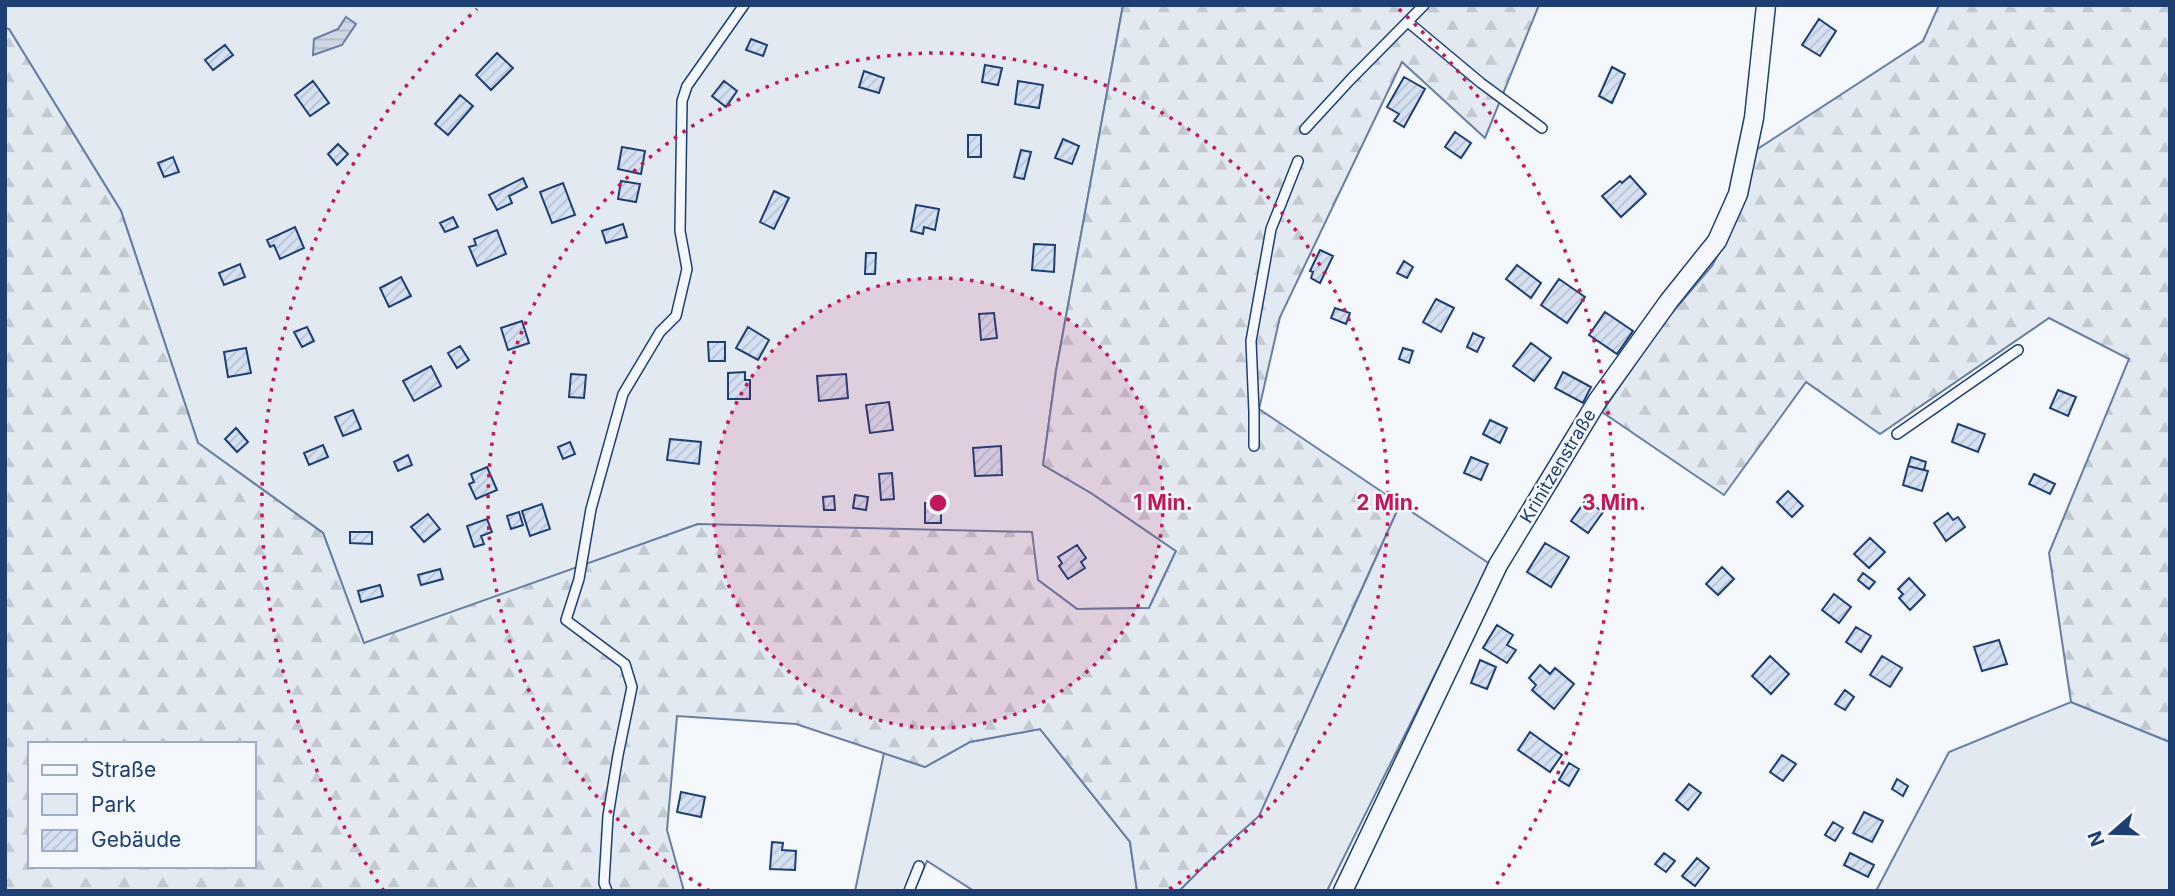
<svg xmlns="http://www.w3.org/2000/svg" width="2175" height="896" viewBox="0 0 2175 896" font-family="Inter,sans-serif">
<style>
.green{fill:#e3e9f0;stroke:#687fa3;stroke-width:2}
.forest{fill:url(#forest-firs);stroke:#687fa3;stroke-width:2;fill-rule:evenodd}
.water{fill:url(#water-rules);stroke:#687fa3;stroke-width:2}
.building{fill:url(#building-hatch);stroke:#1d3f73;stroke-width:2}
.lines{fill:none;stroke-linecap:round;stroke-linejoin:round}
.service-casing{stroke:#1d3f73;stroke-width:12}
.minor-casing{stroke:#1d3f73;stroke-width:21}
.service{stroke:#f4f7fb;stroke-width:9}
.minor{stroke:#f4f7fb;stroke-width:18}
.ring{fill:none;stroke:#c2185b;stroke-width:3.5;stroke-dasharray:3.5 7}
.labels{text-anchor:middle;stroke-width:5;stroke-linejoin:round;paint-order:stroke}
.street-label{font-size:18px;fill:#1d3f73;stroke:#f4f7fb}
.centre{fill:#c2185b;stroke:#f4f7fb;stroke-width:3.5}
.ring-label{font-size:21px;text-anchor:middle;font-weight:bold;fill:#c2185b;stroke:#f4f7fb;stroke-width:5;stroke-linejoin:round;paint-order:stroke}
</style>
<defs>
<pattern id="forest-firs" width="22" height="20" patternUnits="userSpaceOnUse" patternTransform="scale(1.75)"><rect width="22" height="20" fill="#e3e9f0"/><path d="M5 1l3.5 6h-7zM16 11l3.5 6h-7z" fill="#c2c9d1"/></pattern>
<pattern id="water-rules" width="6" height="5" patternUnits="userSpaceOnUse" patternTransform="scale(1.75)"><rect width="6" height="5" fill="#cfd7e4"/><path d="M0 2.5h6" fill="none" stroke="#b1bac7"/></pattern>
<pattern id="building-hatch" width="6" height="6" patternUnits="userSpaceOnUse" patternTransform="scale(1.75)"><rect width="6" height="6" fill="#d5e0f0"/><path d="M-1 1l2-2M0 6l6-6M5 7l2-2" fill="none" stroke="#b6c1d1"/></pattern>
</defs>
<rect width="100%" height="100%" fill="#f4f7fb"/>
<!-- green -->
<path class="green" d="M5 5H1123L1056 371 1043 465 1091 493 1176 551 1149 608 1077 609 1038 580 698 524 364 644 323 533 198 443 121 211 9 29 5 28Z
M1400 504 1490 564 1327 891H1179L1214 856 1343 631Z
M2071 702 2170 742V891H1876L1949 752Z
M1040 729 1130 842 1137 891H974L927 861 914 891H855L884 753 925 767 970 742Z"/>
<!-- forest -->
<path class="forest" d="M1123 5H1539L1485 138 1402 62 1280 317 1259 409 1400 504 1259 816 1214 856 1179 891H1137L1130 842 1040 729 970 742 925 767 796 724 677 716 667 830 684 891H5V28L9 29 121 211 198 443 323 533 364 643 698 524 1032 532 1038 580 1077 609 1149 608 1176 551 1091 493 1043 465 1056 371ZM30 744H254V866H30Z
M1939 5H2170V742L2071 702 2049 553 2129 359 2049 318 1880 434 1806 382 1724 495 1602 412 1664 322 1712 266 1726 240 1756 150 1923 41Z"/>
<!-- water -->
<path class="water" d="M346 17 356 24 342 45 313 55 314 39 338 29Z"/>
<!-- building -->
<path class="building" d="M1819 19 1836 31 1820 56 1802 45Z
M751 39 767 45 763 56 746 50Z
M225 45 233 55 213 70 205 60Z
M497 53 513 68 491 90 476 75Z
M985 65 1002 68 998 85 982 82Z
M1612 67 1625 74 1612 103 1599 96Z
M864 71 884 78 879 93 859 87Z
M1404 77 1425 89 1404 127 1394 121 1399 114 1387 107Z
M313 81 329 103 310 116 295 95Z
M724 81 737 91 726 107 712 96Z
M1018 81 1043 85 1039 108 1015 104Z
M460 95 473 106 448 135 435 124Z
M1455 132 1471 143 1461 158 1445 147Z
M968 135H981V157H968Z
M1063 139 1079 146 1072 164 1055 158Z
M338 144 348 154 337 165 328 154Z
M622 147 645 151 641 174 618 169Z
M1021 150 1031 152 1024 179 1014 177Z
M173 157 179 172 164 177 158 163Z
M1630 176 1646 194 1621 217 1602 196 1620 181 1622 183Z
M523 178 527 187 509 196 512 203 497 210 489 195Z
M621 181 640 184 636 202 618 199Z
M563 183 575 215 552 223 540 192Z
M774 191 789 198 774 229 760 222Z
M916 205 939 209 935 230 924 227 923 234 911 231Z
M453 217 458 227 445 232 440 223Z
M623 224 627 237 606 243 602 231Z
M295 227 304 248 280 259 274 245 270 247 267 240Z
M497 230 506 254 477 266 469 247 476 245 474 239Z
M1034 244 1055 245 1054 272 1032 270Z
M1320 250 1333 256 1320 283 1311 278 1313 272 1310 271Z
M866 253H876L875 274H865Z
M1404 261 1413 267 1407 278 1397 273Z
M240 264 245 277 224 285 219 273Z
M1517 265 1541 283 1531 298 1506 279Z
M401 277 411 296 389 307 380 288Z
M1559 279 1585 297 1567 323 1541 305Z
M1436 299 1454 308 1441 332 1423 322Z
M1335 308 1350 313 1346 324 1331 318Z
M1605 312 1633 331 1617 354 1589 335Z
M994 313 997 338 981 340 979 314Z
M522 321 529 343 508 350 501 328Z
M307 327 314 341 302 347 294 332Z
M748 327 769 340 758 360 736 348Z
M1473 333 1484 338 1477 352 1467 347Z
M708 342H725V361H709Z
M1531 343 1551 358 1534 381 1513 366Z
M460 346 469 360 457 368 448 353Z
M246 348 251 373 228 377 224 352Z
M1403 348 1413 351 1409 363 1399 359Z
M431 366 441 386 414 401 403 381Z
M745 372V380H750V399H728V373Z
M1563 372 1591 387 1583 403 1555 388Z
M571 374 586 375 584 398 569 397Z
M846 374 848 398 819 401 817 376Z
M2058 390 2076 397 2068 416 2050 408Z
M889 402 893 430 870 433 866 405Z
M353 410 361 429 343 436 335 417Z
M1490 420 1507 428 1500 443 1483 434Z
M1958 424 1985 434 1978 452 1952 442Z
M236 428 248 442 237 452 225 439Z
M670 439 701 442 699 464 667 460Z
M570 442 575 454 563 459 558 447Z
M323 445 328 457 309 465 304 453Z
M1001 446 1002 475 975 476 973 448Z
M408 455 412 465 398 471 394 462Z
M1471 457 1488 464 1481 480 1464 473Z
M1911 457 1926 462 1924 470 1908 466Z
M1908 466 1928 471 1922 491 1903 485Z
M487 467 497 490 476 499 469 484 474 482 471 474Z
M892 473 894 499 881 500 879 474Z
M2034 474 2055 484 2050 494 2029 484Z
M1788 491 1803 506 1792 517 1777 502Z
M855 495 868 497 866 510 853 508Z
M834 496 835 510H824L823 497Z
M1586 500 1603 512 1588 533 1571 521Z
M925 503H941V523H925Z
M542 504 550 529 530 536 522 511Z
M519 512 523 525 511 529 507 516Z
M1948 513 1953 520 1958 517 1965 527 1946 541 1934 523Z
M428 514 440 529 424 542 411 527Z
M487 519 492 532 481 536 484 544 474 547 467 526Z
M350 532H372V544L350 543Z
M1870 538 1885 552 1869 568 1854 554Z
M1545 543 1569 557 1551 587 1527 572Z
M1077 545 1086 558 1081 562 1085 568 1068 579 1059 566 1062 563 1058 557Z
M1722 567 1734 579 1718 595 1706 584Z
M440 569 443 579 421 585 418 575Z
M1863 573 1875 582 1869 589 1858 580Z
M1909 578 1925 595 1910 610 1899 598 1903 594 1898 589Z
M380 585 383 596 361 602 358 591Z
M1834 594 1851 607 1839 623 1822 610Z
M1497 625 1513 635 1507 645 1516 650 1507 663 1483 648Z
M1856 627 1871 636 1861 652 1846 642Z
M1999 640 2007 664 1982 671 1974 647Z
M1770 656 1789 674 1771 694 1752 676Z
M1882 656 1902 668 1890 687 1870 675Z
M1480 660 1496 667 1487 689 1471 683Z
M1540 665 1550 674 1555 668 1574 684 1554 709 1532 690 1536 685 1529 678Z
M1845 690 1854 697 1845 710 1835 704Z
M1530 732 1562 755 1550 772 1518 750Z
M1782 755 1796 764 1783 781 1770 772Z
M1569 763 1579 769 1569 786 1559 780Z
M1897 779 1908 786 1903 796 1892 789Z
M1689 784 1701 793 1688 810 1676 800Z
M681 792 705 797 701 817 677 812Z
M1864 812 1883 821 1872 842 1853 833Z
M1833 822 1843 828 1835 841 1825 835Z
M772 842 783 843 782 850 796 851 795 870 770 869Z
M1664 853 1675 861 1666 872 1655 864Z
M1850 853 1874 865 1868 877 1844 865Z
M1697 858 1709 868 1695 886 1682 876Z"/>
<g class="lines">
<!-- service casing -->
<g class="service-casing">
<path id="service" d="M1408 22 1481 83 1542 128
M1305 129 1351 79 1424 5
M1897 434 2018 350
M1254 446V412L1251 341 1271 229 1298 161
M607 891 604 883 608 816 618 755 632 687 625 664 566 620 579 579 591 509 623 394 660 332 676 316 687 269 680 231 682 101 687 86 744 5
M909 891 919 866"/>
</g>
<!-- minor casing -->
<g class="minor-casing">
<path id="minor" d="M1343 891 1498 565 1598 400 1669 301 1717 241 1738 194 1754 118 1766 5"/>
</g>
<!-- service -->
<use href="#service" class="service"/>
<!-- minor -->
<use href="#minor" class="minor"/>
</g>
<!-- distance rings -->
<circle cx="938" cy="503" r="225" fill="#c2185b" fill-opacity=".12"/>
<g class="ring">
<circle cx="938" cy="503" r="225"/>
<path d="M710 891A450 450 0 1 1 1166 891"/>
<path d="M384 891A676 676 0 0 1 477 9M1399 9A676 676 0 0 1 1492 891"/>
</g>
<g class="labels">
<!-- street labels -->
<g class="street-label">
<text transform="translate(1558 466) rotate(-59)" y="6">Krinitzenstraße</text>
</g>
</g>
<circle cx="938" cy="503" r="10" class="centre"/>
<g class="ring-label">
<text x="1163" y="510">1 Min.</text>
<text x="1388" y="510">2 Min.</text>
<text x="1614" y="510">3 Min.</text>
</g>
<!-- border -->
<rect width="2175" height="896" fill="none" stroke="#1d3f73" stroke-width="14"/>
<!-- legend -->
<rect x="28" y="742" width="228" height="126" fill="#f4f7fb" stroke="#9eadc5" stroke-width="2"/>
<rect x="42" y="765" width="35" height="10" fill="#f4f7fb" stroke="#9eadc5" stroke-width="2"/>
<text x="91" y="777" font-size="21" fill="#1d3f73">Straße</text>
<rect x="42" y="794" width="35" height="21" fill="#e3e9f0" stroke="#9eadc5" stroke-width="2"/>
<text x="91" y="812" font-size="21" fill="#1d3f73">Park</text>
<rect x="42" y="830" width="35" height="21" fill="url(#building-hatch)" stroke="#9eadc5" stroke-width="2"/>
<text x="91" y="847" font-size="21" fill="#1d3f73">Gebäude</text>
<!-- north arrow -->
<g transform="translate(2112 833) rotate(250)" stroke="#f4f7fb" stroke-width="5" paint-order="stroke">
<path d="M0-5L12 26L0 18L-12 26Z" fill="#1d3f73"/>
<text y="-10" font-size="19" font-weight="bold" text-anchor="middle" fill="#1d3f73">N</text>
</g>
</svg>
